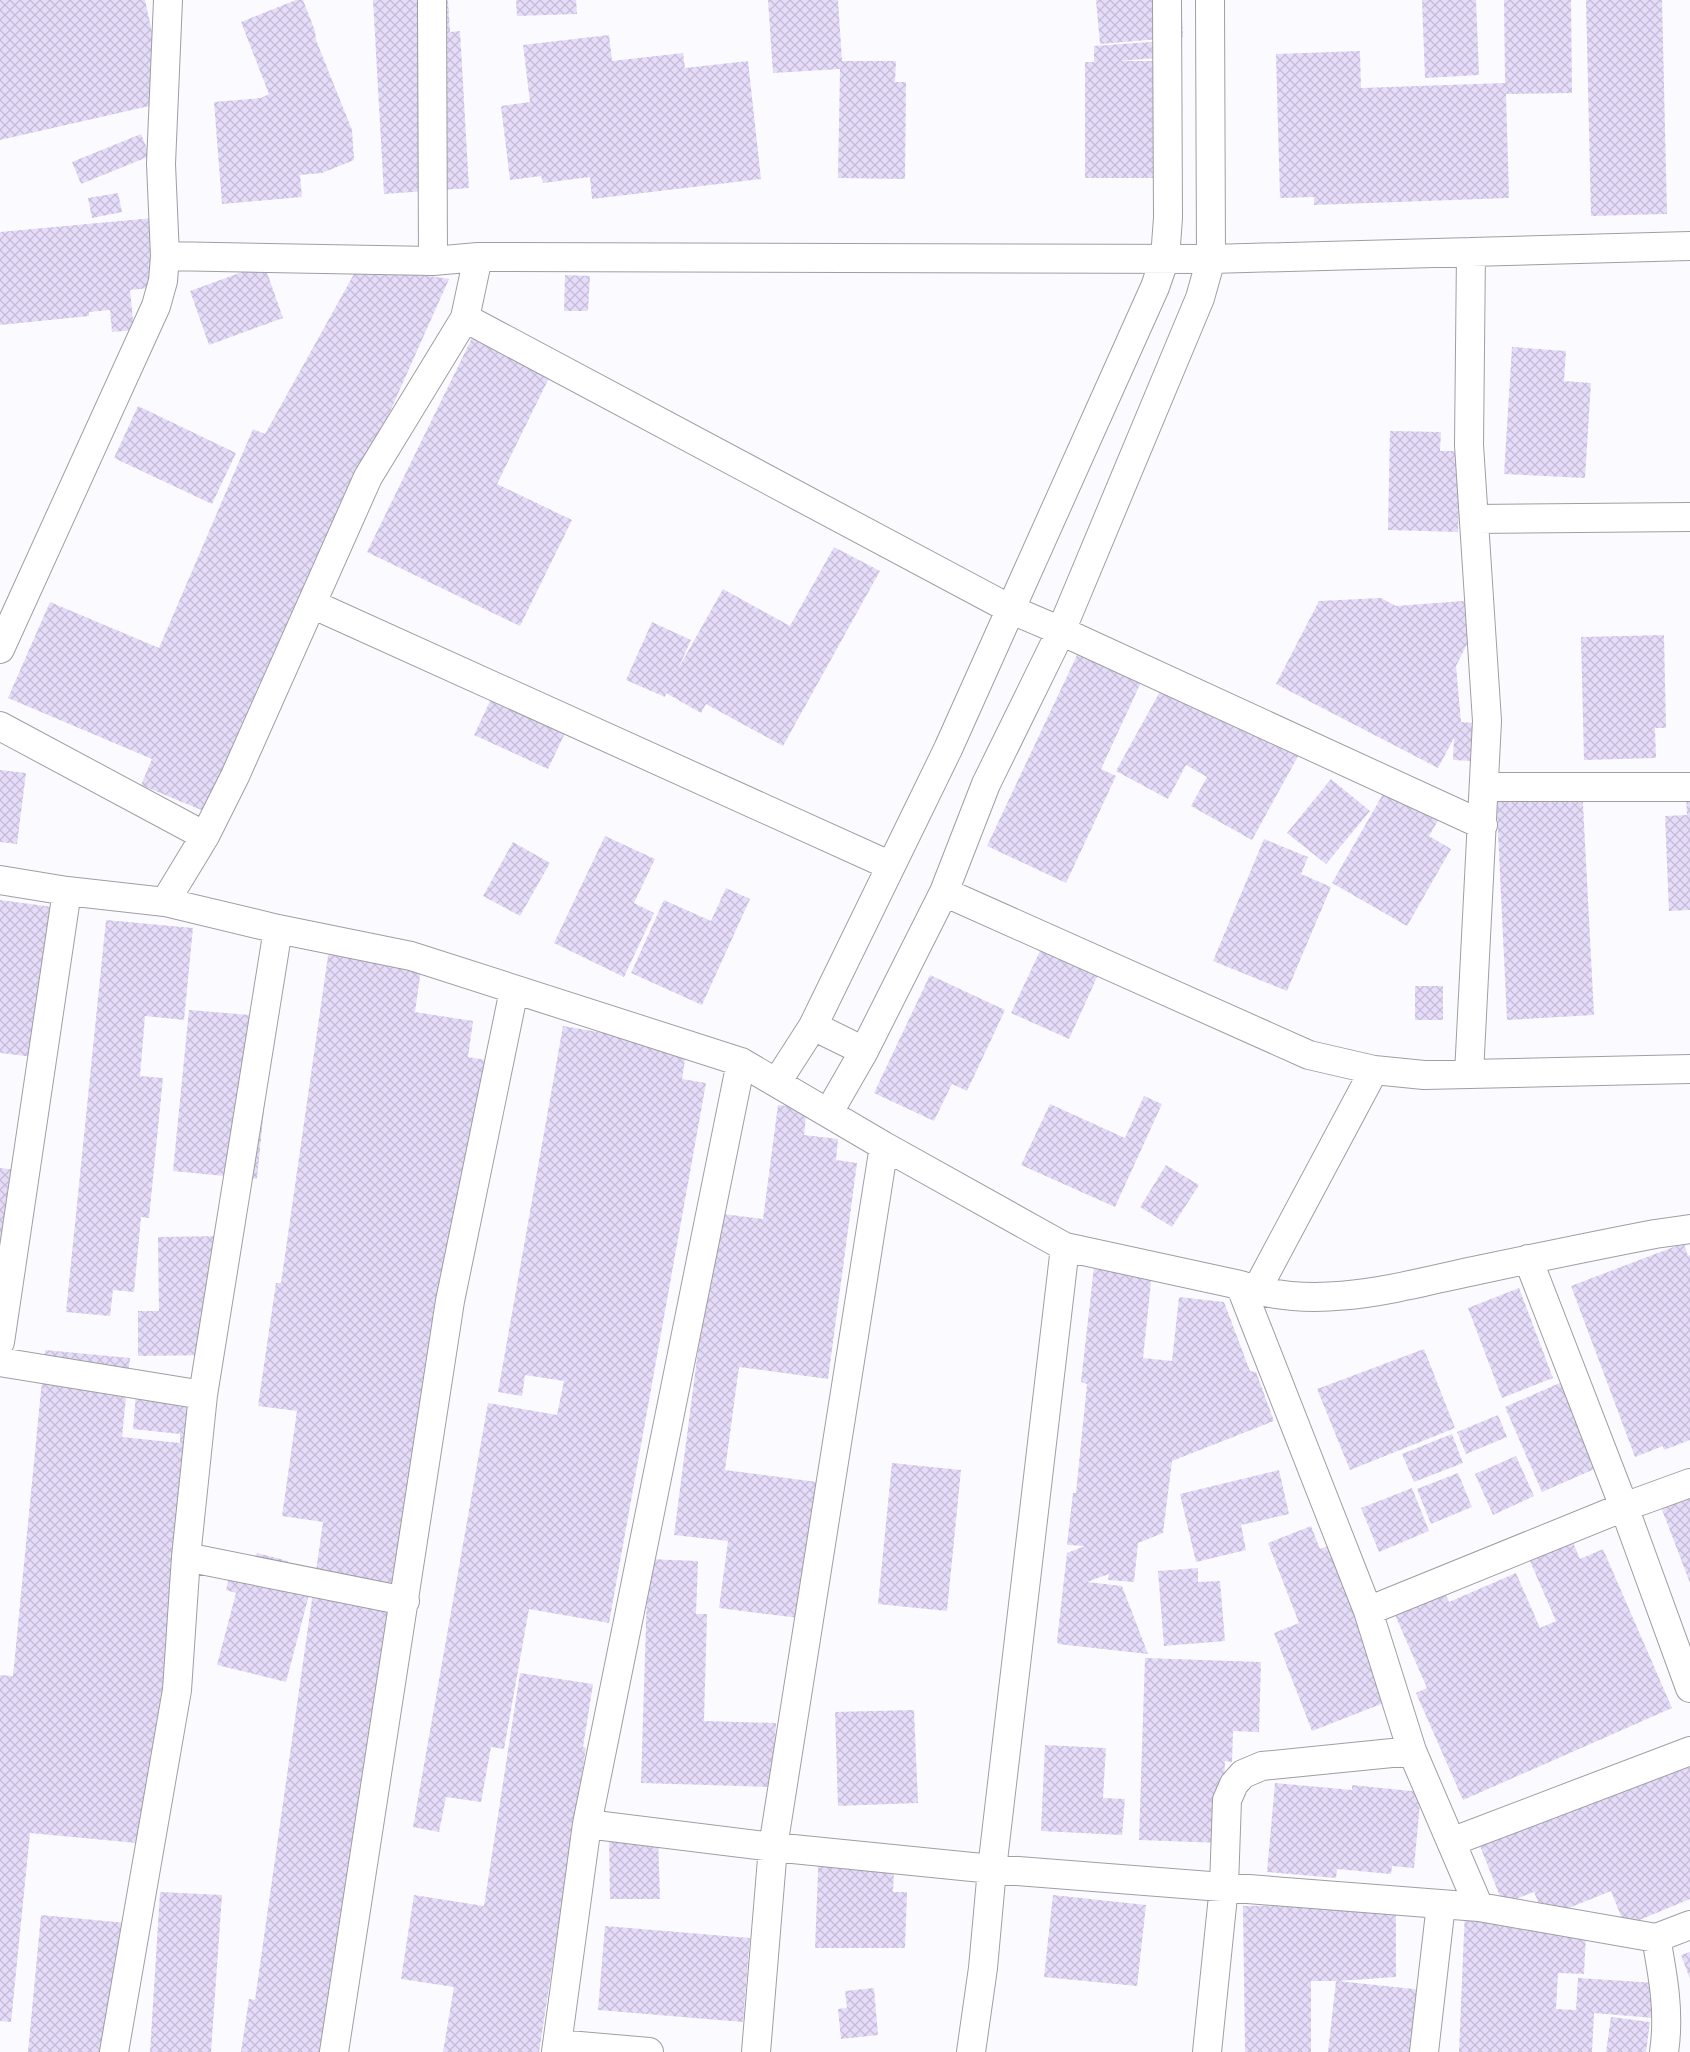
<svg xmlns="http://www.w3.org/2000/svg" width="1690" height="2052" viewBox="0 0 1690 2052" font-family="'Roboto Condensed',sans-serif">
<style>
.building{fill:url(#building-cross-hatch)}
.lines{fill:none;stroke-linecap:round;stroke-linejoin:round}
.minor-casing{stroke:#a09ea4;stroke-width:30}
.minor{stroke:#fff;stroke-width:28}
</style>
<defs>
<pattern id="building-cross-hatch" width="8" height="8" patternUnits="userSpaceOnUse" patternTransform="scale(1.25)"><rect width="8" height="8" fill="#e6dcfa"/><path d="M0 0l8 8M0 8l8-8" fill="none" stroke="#c4bcd5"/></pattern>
</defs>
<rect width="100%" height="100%" fill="#fbfaff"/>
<!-- building -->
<path class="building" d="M0 0H145L167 102 0 140Z
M296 0H303L315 31 316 40 352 130 354 160 322 173 300 175 302 197 222 204 214 102 261 98 269 94 241 22Z
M373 0H448L450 32 460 31 469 188 384 194Z
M516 0H576L577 14 517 16Z
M768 0H838L842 61H896L895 82H906L905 179 838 178 840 69 773 73Z
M1096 0H1181L1183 37 1100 44Z
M1422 0H1476L1479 75 1425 78Z
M1504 0H1571L1572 93 1506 94 1509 198 1314 205V197L1280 198 1276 54 1360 51 1361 88 1505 83Z
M1586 0H1662L1667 214 1591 216Z
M609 35 612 61 683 53 685 68 748 61 761 179 592 199 590 177 543 183 541 176 510 180 501 106 530 102 523 45Z
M1179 40 1181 56 1119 61H1165L1164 178H1085V62H1094V46Z
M141 134 150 156 81 184 72 162Z
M118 193 122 212 92 218 88 198Z
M153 218 160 287 130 290 134 330 112 332 110 310 89 312V316L0 325V232Z
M264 264 283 318 209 345 190 291Z
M359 265 449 279 211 814 141 785 152 759 8 698 50 602 159 648 253 429 265 434Z
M565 275 590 276 588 311H564Z
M472 338 550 376 497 484 572 520 520 626 367 552Z
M1512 347 1566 351 1564 381 1591 383 1585 478 1504 474Z
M138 406 236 453 212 504 114 458Z
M1390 431 1441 432 1440 451H1461L1458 532 1388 530Z
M834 547 880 571 783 746 706 704 701 713 666 693 665 697 626 680 652 622 691 640 678 669 723 589 790 626Z
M1381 598 1396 606 1490 599 1456 666 1461 722 1490 724 1488 762 1453 760 1454 738 1438 768 1276 684 1319 601Z
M1664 635 1666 728H1655L1656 758 1584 760 1581 637Z
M1086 636 1149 665 1101 769 1116 776 1066 883 987 846Z
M1168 677 1302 749 1252 840 1191 806 1207 777 1186 765 1168 799 1116 771Z
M492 697 566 731 548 769 474 735Z
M0 770 26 773 17 844 0 842Z
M1331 779 1370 811 1326 864 1287 833Z
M1582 785 1594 1015 1507 1020 1496 790Z
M1387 787 1440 817 1429 836 1451 849 1407 926 1332 883Z
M1686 790H1690V910L1669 911 1665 816 1687 815Z
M605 836 655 859 634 903 654 913 624 977 554 943Z
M1264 839 1308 857 1301 874 1331 887 1287 991 1213 961Z
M513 842 550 863 520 916 483 896Z
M726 888 750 899 702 1005 631 973 664 900 711 921Z
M0 900 53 907 34 1057 0 1053Z
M106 920 193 928 184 1020 145 1016 140 1076 163 1078 149 1218 141 1217 134 1292 113 1290 110 1316 66 1312Z
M1046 938 1103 964 1069 1039 1011 1013Z
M329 949 422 962 415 1012 473 1021 468 1057 486 1060 329 2052H241L249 1999 255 2000 323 1522 282 1516 297 1411 258 1406 276 1283H281Z
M930 975 1005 1010 967 1091 952 1084 934 1121 874 1093Z
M1415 986H1443V1020H1415Z
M189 1010 273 1017 257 1179 173 1171Z
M563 1026 687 1047 682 1079 706 1083 609 1623 529 1609 504 1749 491 1747 481 1802 446 1797 439 1832 413 1827 488 1403 557 1415 564 1381 525 1375 522 1396 498 1392Z
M1144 1096 1162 1104 1115 1207 1021 1165 1050 1104 1125 1138Z
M778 1105 807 1108 804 1135 838 1139 836 1160 857 1163 828 1379 739 1367 725 1470 817 1482 799 1618 719 1608 728 1541 674 1535 716 1213 763 1219Z
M1166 1165 1199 1185 1172 1227 1140 1207Z
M0 1168 16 1170 0 1290Z
M221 1236V1355L138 1356V1311H159L158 1237Z
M1684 1243 1688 1256 1690 1255V1440L1664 1450 1663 1446 1635 1457 1571 1286Z
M1094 1267 1152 1273 1143 1358 1172 1361 1179 1297 1224 1302 1250 1371 1256 1372 1274 1421 1172 1461 1163 1533 1138 1543 1134 1582 1108 1580 1109 1574 1087 1582 1122 1586 1148 1654 1058 1644 1057 1641 1067 1553 1085 1546 1067 1545 1073 1493H1076L1087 1384 1081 1382Z
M1519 1288 1553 1378 1502 1398 1468 1308Z
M1424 1349 1455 1428 1350 1470 1317 1389Z
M45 1350 130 1358 122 1437 180 1443V1434L133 1429 137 1381 203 1388 158 1845 30 1833 11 2022 0 2021V1675L13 1676Z
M1562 1382 1599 1467 1542 1492 1505 1407Z
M1498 1415 1507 1437 1466 1454 1457 1432Z
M1452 1434 1463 1463 1414 1482 1402 1454Z
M1516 1456 1534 1496 1493 1515 1475 1474Z
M892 1463 961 1470 947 1611 878 1604Z
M1279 1470 1289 1514 1241 1525 1246 1550 1196 1562 1180 1494Z
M1458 1473 1472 1507 1431 1524 1417 1489Z
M1690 1481V1583L1656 1494Z
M1412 1488 1429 1531 1379 1552 1361 1508Z
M1311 1526 1320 1549 1334 1544 1394 1699 1312 1731 1274 1633 1299 1623 1268 1543Z
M1572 1540 1580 1559 1603 1549 1672 1708 1463 1800 1416 1693 1427 1688 1392 1608 1442 1586 1449 1602 1516 1573 1540 1628 1556 1621 1529 1559Z
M257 1553 288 1561 282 1588 309 1595 286 1682 217 1665 236 1593 226 1590 232 1565 253 1570Z
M648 1559 698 1561 696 1614H707L704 1721 776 1723 773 1787 641 1783Z
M1198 1568V1582L1220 1581 1225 1641 1164 1646 1158 1571Z
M1145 1658 1261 1662 1259 1732 1233 1731 1232 1762 1225 1761 1222 1843 1139 1840Z
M520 1673 593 1684 583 1747 586 1748 539 2052H443L454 1987 401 1979 414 1895 484 1906Z
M914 1710 918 1803 838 1806 835 1712Z
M1045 1745 1106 1748 1103 1798 1125 1799 1122 1835 1041 1831Z
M1690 1761V1899L1625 1926 1611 1891 1554 1914 1587 1916 1584 1974 1558 1973 1556 2009 1576 2010 1578 1978 1657 1983 1654 2018 1594 2013 1592 2052H1459L1465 1910 1543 1914 1534 1892 1503 1904 1480 1846Z
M1275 1783 1352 1790V1785L1421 1792 1414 1868 1392 1866 1391 1874 1337 1869 1336 1878 1267 1872Z
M658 1837 660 1899H610L609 1839Z
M819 1847 895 1850 893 1892H907L905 1948H815Z
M160 1892 222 1895 211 2052H150Z
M1053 1895 1146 1905 1137 1986 1044 1977Z
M1396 1904V1977L1338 1981 1423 1990 1416 2052H1328L1336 1981H1311V2052H1245L1243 1906Z
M41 1915 127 1923 114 2052H28Z
M605 1926 750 1938 743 2022 598 2010Z
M1690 1952V1979L1681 1955Z
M874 1988 878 2035 841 2039 838 2009 847 2008 845 1991Z
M1611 2017 1650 2022 1646 2052H1606Z"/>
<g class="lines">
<!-- minor casing -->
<g class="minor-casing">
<path id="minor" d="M432 0 433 261
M165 256 433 261 478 257 1211 259 1690 246
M465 318 1012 610 1061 631 1483 825
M1474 519 1690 517
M312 604 891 866
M0 649 156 306 163 281 165 256 161 164 168 0
M0 726 205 836
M1485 787H1690
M0 880 67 891 165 902 278 929 411 956 741 1062 884 1146 1065 1247 1240 1285 1368 1611 1412 1751 1479 1907
M944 892 1309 1055 1374 1070 1424 1075 1690 1069
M165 902 205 836 235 776 368 477 465 318 478 257
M813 1026 864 1051
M1469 1074 1487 721 1469 445 1471 252
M777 1082 813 1026 948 749 1155 287 1165 258 1168 218 1167 0
M829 1112 864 1051 944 892 986 784 1061 631 1200 298 1211 259 1210 0
M1528 1259 1624 1507 1690 1688
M1240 1285C1319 1313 1405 1285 1483 1269 1540 1257 1598 1245 1655 1234L1690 1229
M1256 1291 1374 1070
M0 1342 67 891
M0 1362 203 1395
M186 1557 405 1601
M1368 1611 1624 1507 1690 1483
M587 1824 741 1062
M1451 1842 1690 1751
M1656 1938C1663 1976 1670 2013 1664 2052
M557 2044 649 2052
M114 2052 177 1690 186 1557 203 1395 278 929
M334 2052 450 1301 514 990
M556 2052 587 1824 773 1847 992 1869 1479 1907 1656 1938 1690 1925
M756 2052 773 1847 884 1146
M971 2052 983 1968 992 1869 1065 1247
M1207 2052 1224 1886 1227 1800 1234 1784 1243 1774 1262 1766 1412 1751
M1424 2052 1441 1904"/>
</g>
<!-- minor -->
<use href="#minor" class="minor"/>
</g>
</svg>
